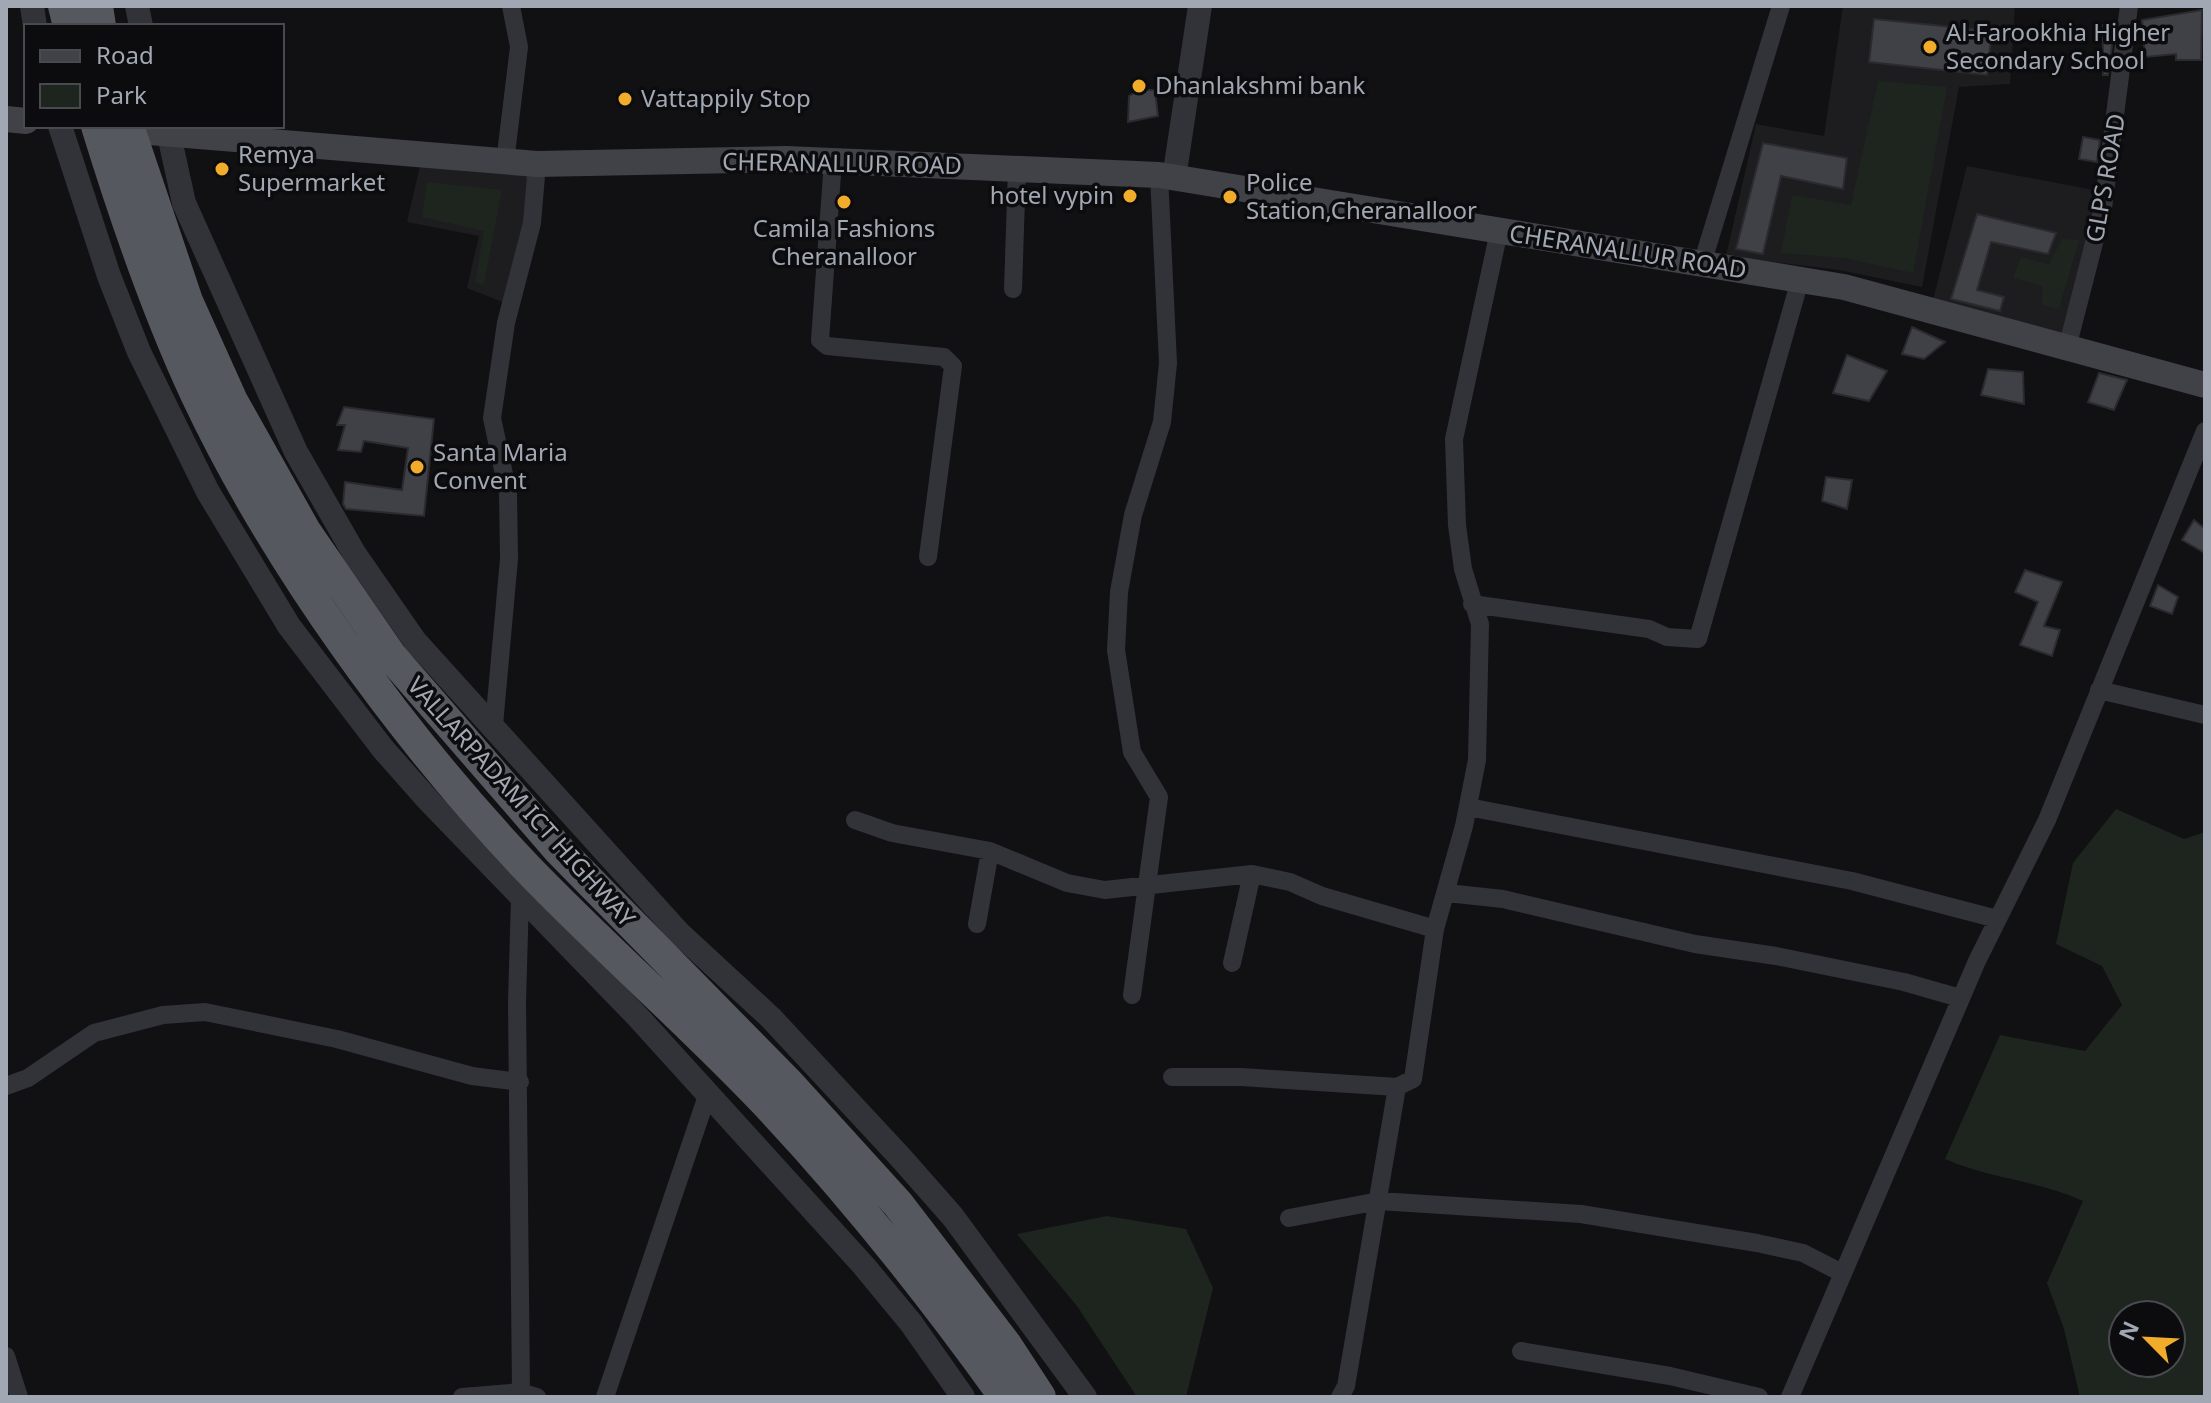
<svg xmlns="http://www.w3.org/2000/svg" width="2211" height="1403" viewBox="0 0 2211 1403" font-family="'Noto Sans',sans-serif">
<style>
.built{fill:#1d1d20}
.green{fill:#1d251e;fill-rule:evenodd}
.building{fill:#404146;stroke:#2b2b2f;stroke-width:2}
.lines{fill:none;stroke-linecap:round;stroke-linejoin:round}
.minor{stroke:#323338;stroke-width:18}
.tertiary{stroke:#323338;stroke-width:24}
.secondary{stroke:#404248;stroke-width:26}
.trunk{stroke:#565860;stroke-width:32}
.poi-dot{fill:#f1ac2b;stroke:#0c0c0e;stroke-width:3}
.labels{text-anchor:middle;stroke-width:7;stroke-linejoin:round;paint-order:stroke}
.poi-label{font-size:24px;fill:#a2a8b3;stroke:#0c0c0e;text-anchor:start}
.street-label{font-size:24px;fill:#a2a8b3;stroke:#0c0c0e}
</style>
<rect width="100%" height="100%" fill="#111113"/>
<!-- built -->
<path class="built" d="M1843 6H2015L2010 84 1959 87 1922 287 1839 270 1726 256 1756 124 1824 136Z
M420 166 528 171 525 225 505 303 467 288 479 236 407 222Z
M1967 166 2099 191 2061 336 1933 300Z"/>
<!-- green -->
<path class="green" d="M1878 81 1947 87 1913 273 1845 258 1781 253 1792 195 1851 205Z
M427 182 502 190 484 284 475 283 484 231 422 217Z
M2062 239 2079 240 2059 309 2042 305 2043 286 2013 278 2021 257 2049 264Z
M2116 809 2184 839 2205 832V1397H2080L2064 1329 2047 1283 2083 1201C2038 1180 1990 1179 1945 1159L2000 1035 2085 1051 2122 1005 2102 966 2056 944 2073 863ZM2171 1315V1363H2123V1315Z
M1107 1216 1186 1229 1213 1288 1186 1397H1137L1077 1306 1017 1234Z"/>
<!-- building -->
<path class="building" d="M2202 10 2201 60H2176V54L2145 57 2142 20Z
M1874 19 1992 31 1987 75 1869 62Z
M2115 23 2108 75H2103V25Z
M1139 90H1155L1158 116 1128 122 1129 96Z
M2083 137 2100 140 2097 162 2079 159Z
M1763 143 1847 158 1843 189 1781 176 1763 254 1736 249Z
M1977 214 2056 233 2048 254 1991 242 1977 290 2004 297 2000 311 1951 299Z
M1912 327 1945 342 1924 359 1902 354Z
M1847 355 1887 371 1869 401 1833 393Z
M1988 369 2023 372 2024 404 1981 395Z
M2099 373 2127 380 2114 410 2088 402Z
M344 407 434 419 424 516 346 509 343 504 345 482 402 490 408 448 364 441 361 452 338 450 345 425H337Z
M1826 477 1852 480 1847 509 1822 501Z
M2194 520 2205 529V553L2182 540Z
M2025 570 2062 582 2044 626 2060 630 2052 656 2020 645 2038 602 2015 592Z
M2158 585 2178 597 2172 614 2150 606Z"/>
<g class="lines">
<!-- minor -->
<path class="minor" d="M833 161 820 340 827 346 944 357 953 366 928 557
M505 162 519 47 511 6
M1702 264 1781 6
M1013 289 1017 169
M2067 348 2103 208 2129 6
M1472 604 1649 629 1667 637 1698 639 1800 280
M2099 690 2205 715
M494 725 509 559 508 493 492 418 506 323 532 223 537 164
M1468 807 1852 881 1997 919
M855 820 892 833 990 851 1067 883 1105 890 1252 874 1290 882 1322 896 1435 929
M1447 893 1503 899 1695 944 1776 956 1904 982 1960 998
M520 897 517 1002 521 1392 537 1397
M977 924 990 851
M1232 963 1252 874
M1132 995 1159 797 1132 752 1116 650 1119 592 1133 515 1162 422 1168 363 1159 175
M1172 1077H1241L1397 1087
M6 1086 28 1078 94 1033 163 1015 205 1012 337 1039 472 1076 520 1082
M1289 1218 1379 1201 1581 1214 1757 1243 1803 1253 1840 1272
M1521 1351 1670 1376 1759 1397
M6 1356 19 1397
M462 1397 521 1392
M605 1397 708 1093
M1340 1397 1346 1386 1397 1087 1413 1079 1435 929 1464 826 1477 760 1480 624 1463 569 1457 525 1454 439 1499 231
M1790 1397 1977 961 2047 820 2205 431"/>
<!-- tertiary -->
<path class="tertiary" d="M32 6 35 26
M137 6 141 26
M60 126 109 276 139 352 208 492 289 626 383 749 429 801 637 1016 864 1266 911 1323 963 1397
M167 126 184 203 296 452 354 553 415 641 679 933 771 1018 902 1159 953 1217 1085 1397
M1174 178 1200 6"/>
<!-- secondary -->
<path class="secondary" d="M6 119 26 121
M113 129 537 164 786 159 1159 175 1844 287 2205 385"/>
<!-- trunk -->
<path class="trunk" d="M64 6 69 26
M97 6 100 26
M97 126C125 217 156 308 196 394 274 560 401 735 527 868 604 948 688 1021 765 1102 852 1194 931 1294 1005 1397
M128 126 187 301 232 401 305 531 391 656 559 850 789 1084 898 1204 1006 1345 1040 1397"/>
</g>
<!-- markers -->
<g class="poi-dot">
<circle cx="1930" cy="47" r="8"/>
<circle cx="1139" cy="86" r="8"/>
<circle cx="625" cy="99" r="8"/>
<circle cx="222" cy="169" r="8"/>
<circle cx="1130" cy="196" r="8"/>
<circle cx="1230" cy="197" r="8"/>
<circle cx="844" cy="202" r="8"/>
<circle cx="417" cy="467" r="8"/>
</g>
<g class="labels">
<!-- poi labels -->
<g class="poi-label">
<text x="1946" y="41">Al-Farookhia Higher<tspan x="1946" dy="28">Secondary School</tspan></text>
<text x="1155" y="94">Dhanlakshmi bank</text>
<text x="641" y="107">Vattappily Stop</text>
<text x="238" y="163">Remya<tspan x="238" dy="28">Supermarket</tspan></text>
<text x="1246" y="191">Police<tspan x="1246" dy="28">Station,Cheranalloor</tspan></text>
<text x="1114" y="204" text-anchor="end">hotel vypin</text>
<text x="844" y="237" text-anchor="middle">Camila Fashions<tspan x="844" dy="28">Cheranalloor</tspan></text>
<text x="433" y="461">Santa Maria<tspan x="433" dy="28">Convent</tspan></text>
</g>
<!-- street labels -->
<g class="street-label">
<text transform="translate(842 164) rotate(1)" y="8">CHERANALLUR ROAD</text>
<text transform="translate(2106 178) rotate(-80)" y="8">GLPS ROAD</text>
<text transform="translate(1628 252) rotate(9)" y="8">CHERANALLUR ROAD</text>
<text transform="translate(521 802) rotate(48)" y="8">VALLARPADAM ICT HIGHWAY</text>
</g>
</g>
<!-- border -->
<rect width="2211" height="1403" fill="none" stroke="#a2a8b3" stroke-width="16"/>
<!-- legend -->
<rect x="24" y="24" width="260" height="104" fill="#0c0c0e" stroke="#484a50" stroke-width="2"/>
<rect x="40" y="50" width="40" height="12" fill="#404248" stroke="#484a50" stroke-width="2"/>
<text x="96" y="64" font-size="24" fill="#a2a8b3">Road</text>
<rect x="40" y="84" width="40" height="24" fill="#1d251e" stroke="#484a50" stroke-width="2"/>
<text x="96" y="104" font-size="24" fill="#a2a8b3">Park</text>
<!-- north arrow -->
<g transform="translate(2147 1339) rotate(294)"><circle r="38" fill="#0c0c0e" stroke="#484a50" stroke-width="2"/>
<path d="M0-6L14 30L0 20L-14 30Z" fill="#f1ac2b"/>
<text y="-12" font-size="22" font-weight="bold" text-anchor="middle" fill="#a2a8b3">N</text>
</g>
</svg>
